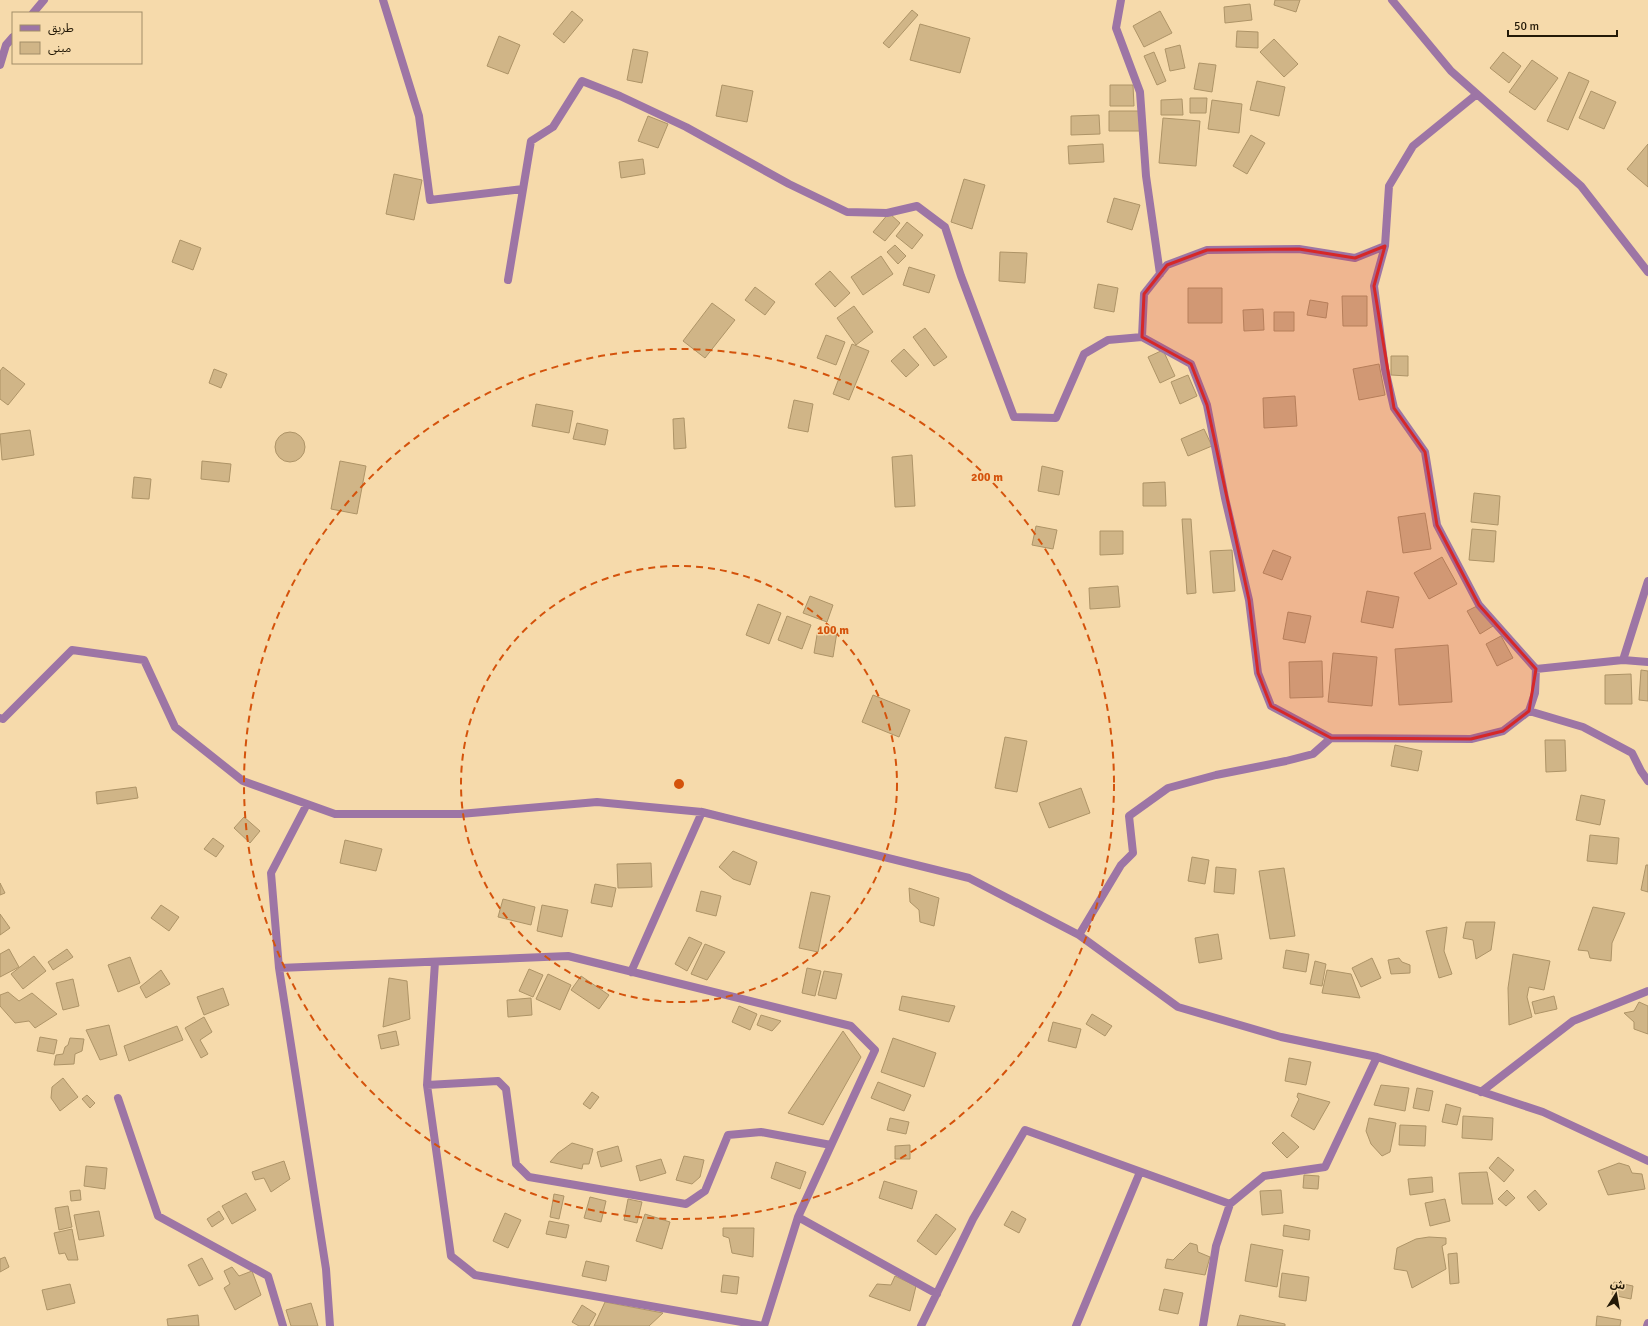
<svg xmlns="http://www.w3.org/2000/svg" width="1648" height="1326" viewBox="0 0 1648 1326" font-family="Signika,'Noto Sans Arabic',sans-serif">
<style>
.building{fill:#d0b587;stroke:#ae9467}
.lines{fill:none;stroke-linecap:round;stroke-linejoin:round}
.minor{stroke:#9d75a5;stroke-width:8}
.marked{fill:#d62828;fill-opacity:0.2;stroke:#d62828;stroke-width:3;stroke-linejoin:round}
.ring{fill:none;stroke:#d4530c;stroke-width:2;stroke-dasharray:7 5}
.centre{fill:#d4530c;stroke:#f6daab;stroke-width:2}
.ring-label{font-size:12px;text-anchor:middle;font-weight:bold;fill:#d4530c;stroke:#f6daab;stroke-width:3;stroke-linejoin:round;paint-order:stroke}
</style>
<rect width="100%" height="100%" fill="#f6daab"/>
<!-- building -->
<path class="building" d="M1275 0H1300L1296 12 1274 5Z
M1250 4 1252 20 1225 23 1224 7Z
M912 10 918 15 889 48 883 43Z
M572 11 583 20 564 43 553 34Z
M1160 11 1172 33 1144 47 1133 26Z
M920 24 970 38 960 73 910 60Z
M1237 31 1258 32V48L1236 47Z
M499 36 520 45 508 74 487 66Z
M1274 39 1298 64 1284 77 1260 52Z
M1180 45 1185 68 1170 71 1165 49Z
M633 49 648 52 642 83 627 80Z
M1154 52 1166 81 1157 85 1144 56Z
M1503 52 1521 66 1509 83 1490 68Z
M1532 60 1558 78 1535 110 1509 92Z
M1199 63 1216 65 1212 92 1194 89Z
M1569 72 1589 81 1568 130 1547 121Z
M1257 81 1285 87 1279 116 1250 110Z
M722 85 753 91 747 122 716 116Z
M1110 85H1133L1134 106H1110Z
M1591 91 1616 102 1604 129 1579 118Z
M1190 98H1207L1206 113H1190Z
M1182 99 1183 115H1161V100Z
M1212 100 1242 104 1239 133 1208 129Z
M1109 111H1140V131H1109Z
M1099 115 1100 134 1071 135V116Z
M648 116 668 124 658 148 638 141Z
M1163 118 1200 121 1196 166 1159 163Z
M1251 135 1265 143 1247 174 1233 166Z
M1103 144 1104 162 1069 164 1068 146Z
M1648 144V187L1627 169Z
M643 159 645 174 621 178 619 162Z
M394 174 422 180 414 220 386 214Z
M964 179 985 185 972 229 951 222Z
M1114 198 1140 205 1132 230 1107 222Z
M889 213 900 223 885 241 873 232Z
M907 222 923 235 912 249 896 236Z
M180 240 201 248 193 270 172 262Z
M895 245 906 256 898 264 887 252Z
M1000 252 1027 253 1025 283 999 281Z
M881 256 893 274 863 295 851 277Z
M909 267 935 275 929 293 903 285Z
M830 271 850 293 835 307 815 284Z
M1098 284 1118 288 1114 312 1094 308Z
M755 287 775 302 765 315 745 300Z
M1188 288H1222V323H1188Z
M1342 296H1367V326H1343Z
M1310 300 1328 303 1326 318 1307 315Z
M712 303 735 320 705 358 683 341Z
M854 306 873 332 856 345 837 318Z
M1263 309 1264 330 1244 331 1243 310Z
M1274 312H1294V331H1274Z
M925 328 947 357 934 366 913 337Z
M826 335 845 342 836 365 817 358Z
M852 344 869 351 849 400 833 394Z
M904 349 919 365 906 377 891 361Z
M1163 350 1175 376 1160 383 1148 357Z
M1391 356H1408V376L1391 375Z
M1379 364 1385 395 1359 400 1353 369Z
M3 367 25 384 8 405 0 399V371Z
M214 369 227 374 221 388 209 383Z
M1188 375 1197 396 1180 404 1171 382Z
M1295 396 1297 426 1264 428 1263 398Z
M794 400 813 404 808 432 788 428Z
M536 404 573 411 569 433 532 426Z
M684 418 686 448 674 449 673 419Z
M577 423 608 430 605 445 573 439Z
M1204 429 1212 446 1188 456 1181 439Z
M30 430 34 455 2 460 0 434Z
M275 447a15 15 0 1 1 30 0a15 15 0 1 1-30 0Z
M912 455 915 506 895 507 892 457Z
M202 461 231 464 229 482 201 479Z
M340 461 366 466 357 514 331 509Z
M1042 466 1063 471 1059 495 1038 491Z
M134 477 151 479 149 499 132 498Z
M1165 482 1166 506H1143V483Z
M1474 493 1500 496 1498 525 1471 522Z
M1425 513 1431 549 1403 553 1398 517Z
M1182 519H1191L1196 593 1187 594Z
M1036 526 1057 530 1053 549 1032 545Z
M1472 529 1496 531 1494 562 1469 560Z
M1100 531H1123V554L1100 555Z
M1232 550 1235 591 1213 593 1210 551Z
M1273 550 1291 557 1282 580 1263 573Z
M1442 557 1457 584 1429 599 1414 573Z
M1118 586 1120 607 1090 609 1089 588Z
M1367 591 1399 597 1393 628 1361 622Z
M810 596 833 605 827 622 803 613Z
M758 604 781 613 769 644 746 635Z
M1481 604 1493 626 1480 634 1467 611Z
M1288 612 1311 616 1305 643 1283 639Z
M787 616 811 625 802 649 778 640Z
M818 629 837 632 833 657 814 653Z
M1501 636 1513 658 1497 666 1486 644Z
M1448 645 1452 702 1399 705 1395 649Z
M1333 653 1377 657 1372 706 1328 702Z
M1322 661 1323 697 1290 698 1289 662Z
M1641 670 1648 671V701L1639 700Z
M1631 674 1632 704H1605V675Z
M873 695 910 710 899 737 862 722Z
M1005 737 1027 741 1017 792 995 788Z
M1545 740H1565L1566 771 1546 772Z
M1395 745 1422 751 1418 771 1391 766Z
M136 787 138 798 97 804 96 792Z
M1081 788 1090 813 1049 828 1039 803Z
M1581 795 1605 800 1600 825 1576 820Z
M244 817 260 831 250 843 234 828Z
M1590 835 1619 838 1617 864 1587 861Z
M213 838 224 846 216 857 204 849Z
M345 840 382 849 376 871 340 863Z
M733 851 757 862 750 885 733 879 719 867Z
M1192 857 1209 860 1205 884 1188 881Z
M651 863 652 887 618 888 617 864Z
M1646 865H1648V892L1641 890Z
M1216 867 1236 869 1234 894 1214 892Z
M1284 868 1295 936 1270 939 1259 871Z
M0 883 5 893 0 895Z
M595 884 616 888 612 907 591 903Z
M909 888 939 898 934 926 920 922 919 910 910 902Z
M701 891 721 896 716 916 696 911Z
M811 892 830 896 818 952 799 948Z
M503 899 535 907 531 925 498 917Z
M161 905 179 917 169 931 151 918Z
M542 905 568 910 562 937 537 931Z
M1593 907 1625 913 1612 943 1611 961 1590 958 1588 951 1578 950Z
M0 914 10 928 0 935Z
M1466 922H1495L1491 950 1476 959 1473 940 1463 938Z
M1447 927 1444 951 1452 974 1439 978 1426 931Z
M1218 934 1222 959 1199 963 1195 938Z
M689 937 702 943 687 971 675 964Z
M705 944 725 952 707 980 691 974Z
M9 949 19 967 0 977V954Z
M67 949 73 957 53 970 48 962Z
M1286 950 1309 954 1306 972 1283 968Z
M1513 954 1550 961 1544 990 1529 987 1527 997 1532 1017 1509 1025 1508 988Z
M34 956 46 971 23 989 11 974Z
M130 957 140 983 118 992 108 965Z
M1372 958 1381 978 1361 987 1352 968Z
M1399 958 1402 962 1410 965V973L1391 974 1388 960Z
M1315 961 1326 964 1322 986 1310 984Z
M807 968 821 971 815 996 802 993Z
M529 969 543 975 533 997 519 991Z
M161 970 170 984 146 998 140 987Z
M1327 970 1351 974 1360 998 1322 993Z
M824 971 842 974 836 999 818 995Z
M548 974 571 985 560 1010 536 999Z
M581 976 609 995 599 1009 571 990Z
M389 978 407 981 410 1019 383 1027Z
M73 979 79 1006 63 1010 56 983Z
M223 988 229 1005 204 1015 197 997Z
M8 992 19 1001 32 993 57 1014 35 1028 29 1021 15 1023 0 1006V995Z
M902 996 955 1006 949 1022 899 1010Z
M1554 996 1557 1009 1535 1014 1532 1002Z
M531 998 532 1015 508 1017 507 1000Z
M1639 1002 1648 1006V1034L1634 1029V1022L1624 1013 1634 1011Z
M739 1006 757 1014 750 1030 732 1022Z
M1092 1014 1112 1026 1105 1036 1086 1024Z
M761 1015 781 1021 772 1031 757 1025Z
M204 1017 212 1032 200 1040 208 1054 201 1058 185 1028Z
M1053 1022 1081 1029 1076 1048 1048 1041Z
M109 1025 117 1055 100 1060 86 1030Z
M177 1026 183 1040 129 1061 124 1046Z
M396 1031 399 1045 381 1049 378 1035Z
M843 1031 861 1057 823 1125 788 1113Z
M40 1037 57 1040 54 1054 37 1051Z
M70 1038 84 1039 82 1051 75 1054 74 1064 54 1065 56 1055 63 1054 65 1047 68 1045Z
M893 1038 936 1053 924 1087 881 1072Z
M1289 1058 1311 1062 1306 1085 1285 1081Z
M63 1078 78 1097 60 1111 51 1098 52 1087Z
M878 1082 911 1095 904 1111 871 1098Z
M1381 1085 1409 1088 1405 1111 1374 1105Z
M1417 1088 1433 1091 1429 1111 1413 1108Z
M592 1092 599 1097 590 1109 583 1104Z
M1298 1093 1330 1102 1314 1130 1291 1116 1299 1099 1297 1097Z
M87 1095 95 1103 90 1108 82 1099Z
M1446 1104 1461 1108 1457 1125 1442 1122Z
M1463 1116 1493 1118 1492 1140 1462 1138Z
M890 1118 909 1122 906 1134 887 1130Z
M1369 1118 1396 1123 1390 1152 1382 1156 1371 1144 1366 1131Z
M1400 1125 1426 1126 1425 1146 1399 1145Z
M1283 1132 1299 1147 1287 1158 1272 1143Z
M572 1143 593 1149 589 1164H583L582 1169 550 1162 558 1153Z
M910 1145V1159H895V1146Z
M618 1146 622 1161 601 1167 597 1152Z
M684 1156 704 1160 700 1177 692 1184 676 1180Z
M1498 1157 1514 1170 1504 1182 1489 1168Z
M661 1159 666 1173 640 1181 636 1166Z
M284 1161 290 1179 271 1192 264 1178 255 1180 252 1172Z
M776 1162 806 1172 800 1189 771 1178Z
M1619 1163 1629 1166 1632 1173 1642 1174 1645 1189 1608 1195 1598 1171Z
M86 1166 107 1168 105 1189 84 1186Z
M1487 1172 1493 1204H1462L1459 1173Z
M1304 1175 1319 1176 1318 1189 1303 1188Z
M1432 1177 1433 1192 1410 1195 1408 1179Z
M884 1181 917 1191 912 1209 879 1198Z
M80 1190 81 1200 71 1201 70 1191Z
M1281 1190 1283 1213 1262 1215 1260 1191Z
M1507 1190 1515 1198 1506 1206 1498 1199Z
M1535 1190 1547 1204 1539 1211 1527 1197Z
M246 1193 256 1210 232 1224 222 1206Z
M554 1194 564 1196 559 1219 550 1217Z
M590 1197 606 1201 601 1222 584 1218Z
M628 1199 642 1202 637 1223 624 1220Z
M1445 1199 1450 1221 1430 1226 1425 1203Z
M68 1206 72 1227 59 1230 55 1208Z
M99 1211 104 1236 79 1240 74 1215Z
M219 1211 224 1219 212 1227 207 1219Z
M1012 1211 1026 1219 1019 1233 1004 1225Z
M505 1213 521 1220 508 1248 493 1241Z
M645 1214 670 1222 662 1249 636 1241Z
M936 1214 956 1229 936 1255 917 1241Z
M549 1221 569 1225 566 1238 546 1234Z
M1284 1225 1310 1230 1309 1240 1283 1236Z
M723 1228H754L753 1257 732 1253 729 1238 723 1236Z
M72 1229 78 1260H68L65 1253 59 1254 54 1233Z
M1429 1237 1446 1238V1244L1442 1246 1446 1269 1412 1288 1407 1271 1394 1269 1397 1248 1416 1239Z
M1190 1243 1197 1245 1198 1252 1210 1257 1205 1275 1165 1268 1167 1259 1173 1260Z
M1251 1244 1283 1250 1277 1287 1245 1281Z
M1457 1253 1459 1283 1450 1284 1448 1254Z
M5 1257 9 1267 0 1272V1259Z
M202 1258 213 1279 199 1286 188 1265Z
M586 1261 609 1266 606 1281 582 1276Z
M232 1267 239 1276 252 1271 261 1295 235 1310 224 1288 230 1284 224 1271Z
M1282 1273 1309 1277 1306 1301 1279 1297Z
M723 1275 739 1277 737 1294 721 1292Z
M895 1276 916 1286 910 1311 869 1296 877 1284 891 1285Z
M1614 1282 1633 1286 1631 1299 1612 1295Z
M70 1284 75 1303 47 1310 42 1290Z
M1164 1289 1183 1293 1178 1314 1159 1310Z
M605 1302 663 1313 649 1326H594Z
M311 1303 318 1326H291L286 1310Z
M582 1305 596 1314 589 1326H579L572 1322Z
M198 1315 199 1326H168L167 1319Z
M1240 1315 1285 1324V1326H1237Z
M1597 1316 1621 1320 1620 1326H1596Z"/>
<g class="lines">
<!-- minor -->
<path class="minor" d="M383 0 419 116 430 200 523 189
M1121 0 1116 28 1140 92 1146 176 1160 274
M1392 0 1451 71 1581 186 1648 272
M33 13 44 0
M0 65 6 45 13 37
M1385 246 1374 286 1385 369 1394 408 1425 452 1437 525 1479 605 1536 669
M508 280 531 141 553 127 582 81 620 96 686 127 789 184 847 212 887 213 917 206 945 227 961 276 1014 417 1056 418 1084 354 1108 340 1142 337
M1623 660 1648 662
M1529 711 1583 727 1632 753 1641 771 1648 781
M0 718 3 719 72 650 144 660 175 727 243 781 335 814H460L597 802 702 812 969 878 1079 935 1178 1007 1281 1037 1377 1057 1543 1112 1648 1161
M1331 738 1271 706 1258 673 1249 600 1225 498 1207 405 1191 364 1142 337 1144 294 1167 265 1207 250 1299 249 1355 258 1385 246 1389 186 1413 146 1477 94
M307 804 271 873 279 968 568 956 851 1026 875 1050 798 1217 937 1294
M1079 935 1121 865 1133 853 1129 816 1168 788 1216 775 1286 761 1313 754 1331 738 1471 739 1503 731 1529 711 1535 693 1536 669 1623 660 1648 581
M435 962 427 1085 451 1256 475 1275 764 1326 798 1217
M279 968 326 1269 330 1326
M631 972 702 812
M427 1085 498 1081 506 1089 516 1164 529 1177 686 1204 705 1191 728 1135 761 1132 831 1145
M1481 1092 1573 1021 1648 991
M118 1098 158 1216 268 1276 283 1326
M921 1326 973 1219 1025 1130 1230 1204
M1076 1326 1140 1172
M1203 1326 1216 1246 1230 1204 1264 1176 1325 1167 1377 1057
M1647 1326 1648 1323"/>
</g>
<!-- marked area -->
<path class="marked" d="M1385 246 1374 286 1394 408 1425 452 1437 525 1479 605 1536 669 1529 711 1503 731 1471 739 1331 738 1271 706 1258 673 1249 600 1207 405 1191 364 1142 337 1144 294 1167 265 1207 250 1299 249 1355 258Z"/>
<!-- distance rings -->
<g class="ring">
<circle cx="679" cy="784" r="218"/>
<circle cx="679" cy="784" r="435"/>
</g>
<circle cx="679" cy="784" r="6" class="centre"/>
<g class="ring-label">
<text x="987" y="481">200 m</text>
<text x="833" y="634">100 m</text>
</g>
<!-- legend -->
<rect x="12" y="12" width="130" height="52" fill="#f6daab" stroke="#a28d69"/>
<rect x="20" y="25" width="20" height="6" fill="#9d75a5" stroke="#a28d69"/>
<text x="48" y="32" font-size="12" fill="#231907">طريق</text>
<rect x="20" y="42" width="20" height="12" fill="#d0b587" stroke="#a28d69"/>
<text x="48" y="52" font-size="12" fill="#231907">مبنى</text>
<!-- north arrow -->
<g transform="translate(1616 1294) rotate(11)" stroke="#f6daab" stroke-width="3" paint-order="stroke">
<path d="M0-3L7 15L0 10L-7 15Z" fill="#231907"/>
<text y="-6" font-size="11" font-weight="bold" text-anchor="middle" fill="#231907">ش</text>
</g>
<!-- scale -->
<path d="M1508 30v6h109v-6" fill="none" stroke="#231907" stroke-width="2"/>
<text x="1514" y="30" font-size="12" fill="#231907" stroke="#f6daab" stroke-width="3" paint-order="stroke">50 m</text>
</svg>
